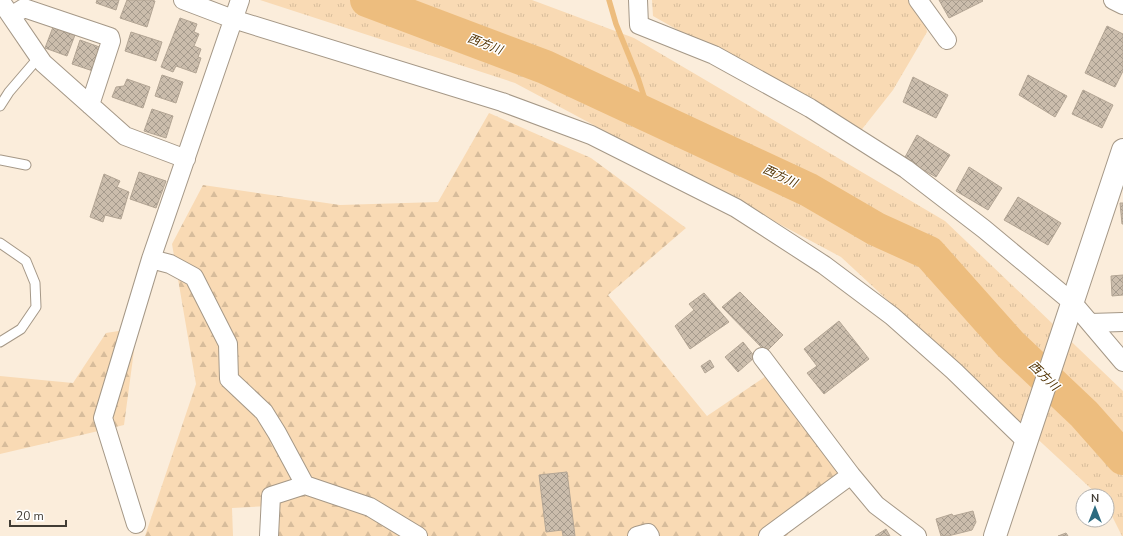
<svg xmlns="http://www.w3.org/2000/svg" width="1123" height="536" viewBox="0 0 1123 536" font-family="'Nunito Sans','Noto Sans JP',sans-serif">
<style>
.grass{fill:url(#grass-tufts)}
.forest{fill:url(#forest-firs)}
.lines{fill:none;stroke-linecap:round;stroke-linejoin:round}
.stream{stroke:#edbd7e;stroke-width:5.5}
.river{stroke:#edbd7e;stroke-width:34}
.building{fill:url(#building-cross-hatch);stroke:#b3a594}
.lane-casing{stroke:#a59887;stroke-width:11}
.street-casing{stroke:#a59887;stroke-width:20}
.secondary-casing{stroke:#a59887;stroke-width:24}
.lane{stroke:#fff;stroke-width:9}
.street{stroke:#fff;stroke-width:18}
.secondary{stroke:#fff;stroke-width:22}
.labels{text-anchor:middle;stroke-width:3;stroke-linejoin:round;paint-order:stroke}
.water-label{font-size:12px;font-style:italic;fill:#513200;stroke:#fff}
</style>
<defs>
<pattern id="grass-tufts" width="24" height="20" patternUnits="userSpaceOnUse"><rect width="24" height="20" fill="#f9dab4"/><path d="M3 7l-1-3M5 7V3M7 7l1-3M15 17l-1-3M17 17v-4M19 17l1-3" fill="none" stroke="#d7bc9b"/></pattern>
<pattern id="forest-firs" width="22" height="20" patternUnits="userSpaceOnUse"><rect width="22" height="20" fill="#f9dab4"/><path d="M5 1l3.5 6h-7zM16 11l3.5 6h-7z" fill="#d7bc9b"/></pattern>
<pattern id="building-cross-hatch" width="8" height="8" patternUnits="userSpaceOnUse"><rect width="8" height="8" fill="#cbbdac"/><path d="M0 0l8 8M0 8l8-8" fill="none" stroke="#a69b8d"/></pattern>
</defs>
<rect width="100%" height="100%" fill="#fbeddb"/>
<!-- grass -->
<path class="grass" d="M260 0H532L634 38 945 221 1123 391V536H1122L1107 506V496H1099L841 257 515 83Z
M652 0H920L927 32 893 90 859 133 653 16Z"/>
<!-- forest -->
<path class="forest" d="M489 113 591 158 686 228 608 295 707 416 772 372 851 475 786 536H269L270 506 232 508 233 536H145L196 384 172 244 203 185 340 205 438 202Z
M137 328 124 425 0 454V376L73 383 106 333Z"/>
<g class="lines">
<!-- stream -->
<path class="stream" d="M609 0 616 24 638 78 650 115"/>
<!-- river -->
<path class="river" d="M367 0 545 67 809 190 876 229 929 253 1010 344 1084 414 1123 458"/>
</g>
<!-- building -->
<path class="building" d="M97 0H119L116 10 96 3Z
M127 0H151L155 1 147 27 120 18Z
M939 0H982L983 1 949 18Z
M180 18 197 24 194 32 199 34 194 46 201 49 198 57 201 58 196 73 176 66 173 72 161 67Z
M1107 26 1123 34V71L1115 87 1085 73Z
M53 27 75 35 67 56 45 48Z
M131 32 162 42 156 61 125 51Z
M80 40 105 49 96 72 72 64Z
M162 75 183 82 176 103 155 96Z
M1028 75 1067 96 1055 117 1019 95Z
M913 77 948 95 936 118 903 102Z
M127 79 150 87 143 108 112 97 116 87 124 86Z
M1083 90 1113 105 1102 128 1072 114Z
M152 109 173 116 166 138 144 131Z
M917 135 950 155 936 177 904 159Z
M969 167 1002 188 988 210 956 191Z
M139 172 166 181 156 208 130 199Z
M104 174 120 181 117 187 129 192 121 219 105 215 103 222 90 217Z
M1018 197 1061 223 1048 245 1004 220Z
M1120 203H1123V224H1122Z
M1123 275V295L1112 296 1111 276Z
M740 292 783 335 766 352 722 307Z
M704 293 729 322 690 349 675 326 694 310 689 304Z
M839 321 869 359 824 394 807 373 817 366 804 349Z
M743 342 755 357 738 372 725 357Z
M710 360 714 367 705 373 701 366Z
M567 472 575 536H563L562 530 546 532 539 475Z
M973 511 976 522 972 530 948 536H941L936 519 952 514 953 516Z
M886 529 890 536H875Z
M1066 533 1068 536H1058Z"/>
<g class="lines">
<!-- lane casing -->
<g class="lane-casing">
<path id="lane" d="M0 106 9 92 39 57
M0 160 26 165
M0 243 26 261 35 283 36 307 21 329 0 342"/>
</g>
<!-- street casing -->
<g class="street-casing">
<path id="street" d="M0 0 43 63 125 136 186 159
M183 0 233 19 502 102 591 135 736 208 824 265 892 316 954 371 1027 442
M240 0 151 259 170 264 194 277 228 344 229 379 264 412 277 433 305 485
M638 0 639 25 714 55 810 108 906 169 984 229 1073 303 1123 362
M918 0 947 40
M1113 0 1123 5
M11 16 24 8 110 37 111 41 90 105
M1090 323 1123 322
M762 357 851 475 876 505 917 536
M136 524 103 418 151 259
M269 536 271 496 305 485 370 507 418 536
M637 536 648 533 650 536
M768 536 851 475"/>
</g>
<!-- secondary casing -->
<g class="secondary-casing">
<path id="secondary" d="M995 536 1123 150"/>
</g>
<!-- lane -->
<use href="#lane" class="lane"/>
<!-- street -->
<use href="#street" class="street"/>
<!-- secondary -->
<use href="#secondary" class="secondary"/>
</g>
<g class="labels">
<!-- water labels -->
<g class="water-label">
<text transform="translate(485 44) rotate(21)" y="4">西方川</text>
<text transform="translate(780 176) rotate(25)" y="4">西方川</text>
<text transform="translate(1044 376) rotate(44)" y="4">西方川</text>
</g>
</g>
<!-- north arrow -->
<g transform="translate(1095 508)"><circle r="19" fill="#ffffff" stroke="#b3b1ae"/>
<path d="M0-3L7 15L0 10L-7 15Z" fill="#2c6b80"/>
<text y="-6" font-size="11" font-weight="bold" text-anchor="middle" fill="#413c34">N</text>
</g>
<!-- scale -->
<path d="M10 520v6h56v-6" fill="none" stroke="#413c34" stroke-width="2"/>
<text x="16" y="520" font-size="12" fill="#413c34" stroke="#ffffff" stroke-width="3" paint-order="stroke">20 m</text>
</svg>
